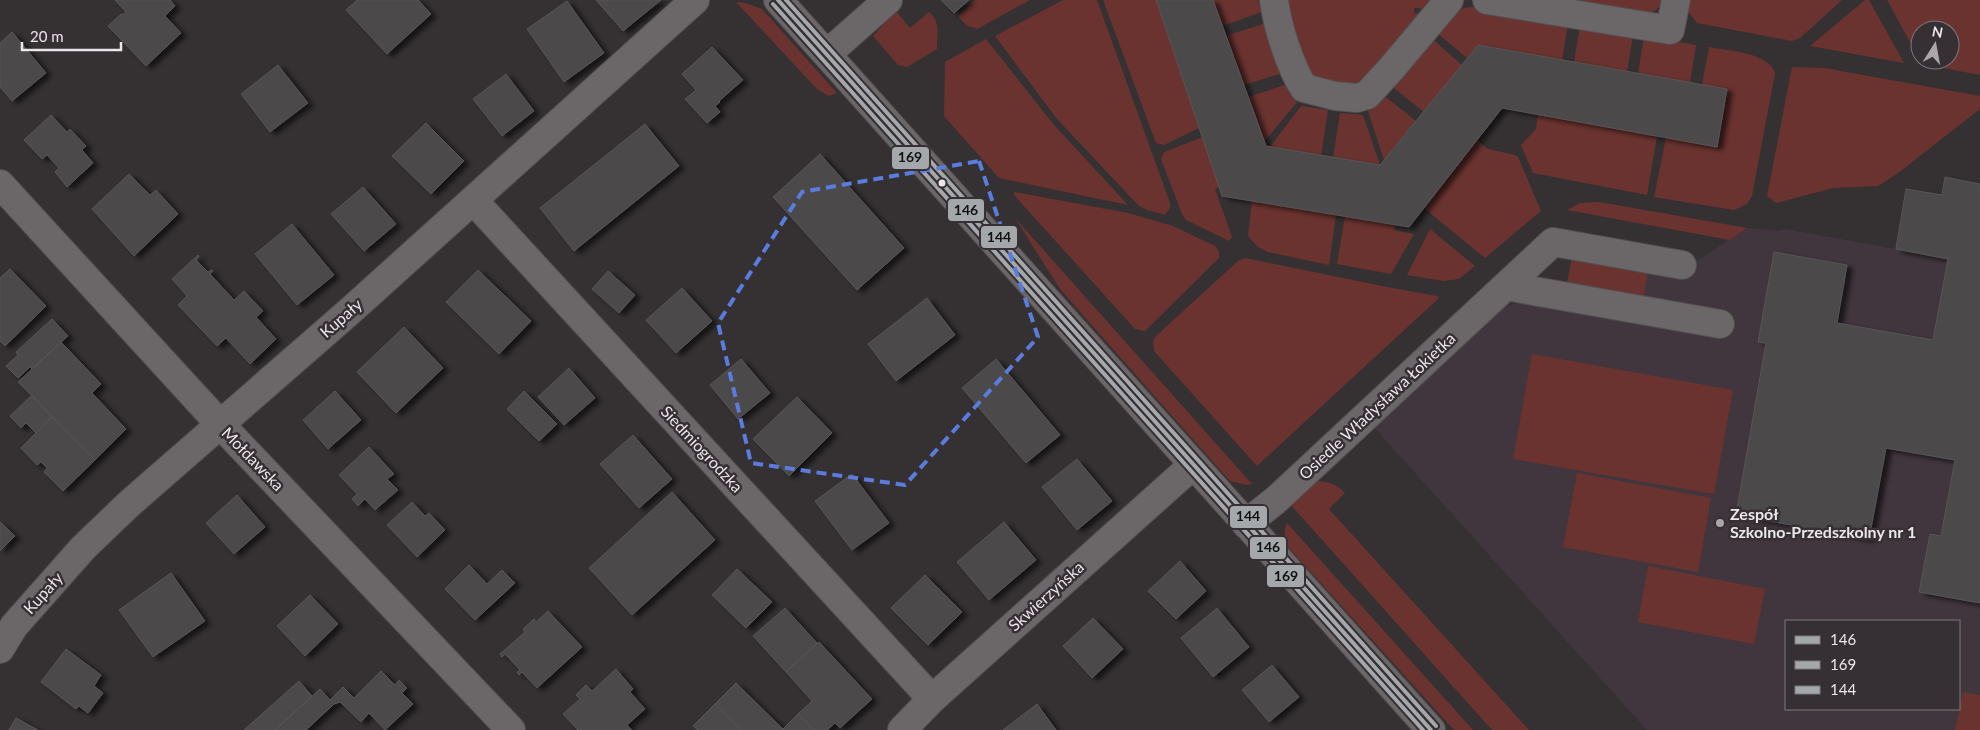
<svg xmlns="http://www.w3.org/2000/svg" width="1980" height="730" viewBox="0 0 1980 730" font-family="Lato,sans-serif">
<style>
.built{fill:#41363d;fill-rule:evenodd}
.green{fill:#6b332f;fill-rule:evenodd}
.building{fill:#4b4849;stroke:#585556;filter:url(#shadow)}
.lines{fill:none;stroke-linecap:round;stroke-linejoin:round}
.minor-casing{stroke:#524f51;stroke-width:30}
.minor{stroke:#6b6769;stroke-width:28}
.bus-1-casing{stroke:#363034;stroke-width:8}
.bus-2-casing{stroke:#363034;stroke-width:8}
.bus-3-casing{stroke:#363034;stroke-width:8}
.bus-1{stroke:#a4a8ab;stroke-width:4}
.bus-2{stroke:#a4a8ab;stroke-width:4}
.bus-3{stroke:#a4a8ab;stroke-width:4}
.marked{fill:none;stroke:#5a7cdd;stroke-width:4;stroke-dasharray:10 6;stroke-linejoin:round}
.bus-dot{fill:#eae6e9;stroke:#363034;stroke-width:2}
.poi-dot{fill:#aba7a9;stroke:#363034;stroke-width:2}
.labels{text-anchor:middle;stroke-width:5;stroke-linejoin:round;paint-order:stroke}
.street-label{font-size:16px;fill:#eae6e9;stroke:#363034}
.poi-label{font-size:16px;font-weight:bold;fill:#eae6e9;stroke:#363034;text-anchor:start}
.line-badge{stroke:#363034;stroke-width:2}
.pale-badge-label{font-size:14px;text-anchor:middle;font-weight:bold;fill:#111}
</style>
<defs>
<filter id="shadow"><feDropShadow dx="5.5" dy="3" stdDeviation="2.5" flood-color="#0009"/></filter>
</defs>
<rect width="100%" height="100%" fill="#353133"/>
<!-- built -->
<path class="built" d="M1945 177 1980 184V730H1647L1371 424 1497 309 1524 301 1562 306 1572 257 1678 274 1747 228 1780 231 1785 229 1895 249 1906 189 1942 195ZM1786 621H1959V709H1786Z"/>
<!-- green -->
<path class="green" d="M975 0H1030L977 29 966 25 958 16Z
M1063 0H1097L1170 203V208L1165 215 1147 210 1138 205 1057 119 995 36Z
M1103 0H1156L1199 128 1164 145 1156 143Z
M1213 0H1258L1262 12 1222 26Z
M1284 0H1435L1427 9 1414 8V13L1421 15 1368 80 1354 87 1321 86 1308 72Z
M1547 0H1662L1664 2 1656 10 1648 14Z
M1686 0H1842L1800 38 1792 41 1697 23 1685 7Z
M1865 0H1869L1904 63 1810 46Z
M1887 0H1980V75L1922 64ZM1920 30H1950V60H1920Z
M736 2 745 3 762 9 837 93 829 96 817 89Z
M1473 7 1568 23 1562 61 1478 45 1467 58 1436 32C1448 19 1453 8 1473 7Z
M896 11 910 28 929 12C941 22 937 34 937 49L907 67 898 65 873 36Z
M1269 22 1286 72 1244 85 1226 36Z
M1580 26 1633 35 1627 72 1574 62Z
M1644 36 1696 45 1690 83 1638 74Z
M1430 37 1462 65 1424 112 1390 85Z
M986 39 1054 125 1128 205 999 178 944 116 945 62Z
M1709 47C1728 51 1768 52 1775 73L1752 196 1747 204 1734 210 1654 197 1666 138 1717 147 1727 90 1702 85Z
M1792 67 1824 68 1980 96V109L1898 173 1878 186 1833 188 1776 203 1767 196Z
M1288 84 1297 102 1264 142 1248 97Z
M1382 94 1416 121 1384 160 1368 111Z
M1301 106 1328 110 1321 156 1270 147Z
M1340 113 1363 115 1380 165 1333 158Z
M1538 114 1657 136 1647 195 1533 173 1521 145 1536 129Z
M1203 137 1219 187 1215 189 1232 237 1229 241 1186 220 1182 214 1161 159 1164 152Z
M1477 140 1488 149 1515 155 1518 157 1541 211 1485 258 1424 208Z
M1014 192 1128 213 1173 226 1215 246 1219 251V258L1145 331 1135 329 1014 195Z
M1252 201 1336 215 1329 265 1268 252 1258 247 1248 236Z
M1597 202 1605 203 1747 228 1730 240 1567 210 1580 203Z
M1345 216 1395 224 1394 230 1414 234 1391 274 1337 264Z
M1015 218 1252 484 1246 485 1230 481 1165 408 1060 289Z
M1430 229 1475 266 1459 279 1444 281 1407 275Z
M1572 257 1648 270 1643 301 1566 288Z
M1245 258 1387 287 1437 296 1439 298 1257 466 1154 351 1153 341 1156 336 1238 261Z
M1532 354 1733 390 1714 494 1513 459Z
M1577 473 1711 498 1698 572 1563 547Z
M1317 481C1329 482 1337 484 1345 493L1329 509 1529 730H1492L1290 504 1312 483Z
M1287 523 1473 730H1454L1289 548C1284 540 1283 532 1287 523Z
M1648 566 1765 589 1754 644 1638 622Z
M1963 692 1980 695V730H1955Z"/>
<!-- building -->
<path class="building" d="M115 0H170L175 6 165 16 181 33 146 66 108 26 121 14 122 15 126 12Z
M357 0H418L431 14 387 54 346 10Z
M596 0H661L623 31Z
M941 0H969L954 13Z
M1156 0H1213L1266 146 1380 165 1478 45 1727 89 1717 147 1502 108 1409 227 1222 196Z
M567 1 604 53 564 82 527 29Z
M12 32 46 73 12 101 0 87V43Z
M712 47 743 80 719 101 720 102 715 106 720 112 707 123 685 99 696 90 682 74Z
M278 65 308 103 270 132 241 94Z
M506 74 534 111 502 136 473 99Z
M51 115 67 132 70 129 86 146 82 150 93 163 67 187 55 172 59 168 47 155 42 159 24 140Z
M426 123 464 161 431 194 392 156Z
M645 124 679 166 574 251 540 208Z
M820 154 904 248 857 290 773 197Z
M129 174 150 195 156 190 178 214 134 256 92 209Z
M1945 177 1980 184V603L1919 592 1930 534 1941 536 1955 460 1886 448 1869 539 1736 515 1766 343 1758 342 1774 252 1847 265 1837 323 1933 340 1948 259 1896 249 1906 189 1942 195Z
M363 187 396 224 364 251 331 214Z
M292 224 334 275 297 305 255 254Z
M198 255 199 257 196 260 208 272 211 270 213 271 210 274 234 300 244 291 263 311 256 317 276 339 250 364 226 338 217 346 178 305 187 296 172 279Z
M10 269 46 306 5 346 0 341V278Z
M478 270 531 321 499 354 446 302Z
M608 271 635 295 619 313 592 289Z
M682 288 712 321 676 353 646 320Z
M927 298 955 335 896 381 868 344Z
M52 319 68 336 32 369 30 367 18 378 6 366 18 355 16 352Z
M404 327 443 368 396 413 357 372Z
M61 342 101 384 92 393 126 429 95 460 18 382Z
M741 359 770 393 738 419 710 385Z
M996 359 1060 435 1026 463 962 388Z
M569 368 595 398 564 425 538 397Z
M335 391 361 420 328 449 303 420Z
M524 391 557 424 539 441 507 409Z
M32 395 52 417 36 433 26 423 21 428 10 416Z
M797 397 832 433 789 476 753 439Z
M52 417 95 460 63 491 44 472 47 468 41 462 37 465 21 448Z
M633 435 672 479 639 508 600 464Z
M369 447 394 474 387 479 398 490 375 510 365 499 358 506 352 499 357 494 339 475Z
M1077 459 1112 501 1077 530 1042 487Z
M852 474 889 523 852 550 815 501Z
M672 492 715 540 632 615 589 568Z
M237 495 265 527 234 554 206 523Z
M412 502 425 516 429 513 445 530 417 557 387 525Z
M0 522 15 536 0 551Z
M1004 522 1036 560 989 600 957 562Z
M1180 561 1206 591 1176 619 1148 591Z
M469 565 487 584 502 570 515 583 475 620 445 589Z
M737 569 772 602 746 628 712 595Z
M171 573 205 621 153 657 119 610Z
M925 575 962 612 928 645 891 608Z
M310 595 338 624 305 656 277 626Z
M785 608 817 643 786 672 753 636Z
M1217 608 1249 647 1213 677 1181 638Z
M548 611 582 647 537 688 522 672 519 675 517 672 520 670 505 654 502 657 500 654 525 632 523 629 534 619 536 622Z
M1093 618 1123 649 1092 678 1063 646Z
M819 642 872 699 840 728 835 723 827 730H814L798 714 812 701 786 672Z
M66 649 101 675 94 686 103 693 88 713 79 706 76 709 41 682Z
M1272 665 1299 697 1269 722 1242 690Z
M616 669 633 689 630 692 645 709 627 725 632 730H578L563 714 580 699 576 695 586 685 592 691Z
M381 671 395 685 399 680 407 688 402 693 413 704 385 730 369 713 361 722 340 702 334 704 306 730H275L320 689 330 700 343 687 354 698Z
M299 681 312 696 275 730H244Z
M736 683 783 729 798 714 814 730H741L715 704Z
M715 704 741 730H698L693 726Z
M1037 704 1056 730H1003Z
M16 718 38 730H9Z"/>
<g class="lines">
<!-- minor casing -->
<g class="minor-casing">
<path id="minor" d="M778 0 1431 730
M1274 0C1277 25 1290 67 1304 88L1335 96 1357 98 1367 95 1391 69 1449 0
M1487 0 1670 30 1676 0
M827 54 888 0
M0 184 219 423 511 730
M473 200 932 699
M1506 286 1720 324
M1246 524 1277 499 1553 242 1682 265
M0 649 14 626 83 548 130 503 350 311 695 0
M902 730 932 699 1193 465"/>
</g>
<!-- minor -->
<use href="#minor" class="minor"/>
<!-- bus-1 casing -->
<g class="bus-1-casing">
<path id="bus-1" d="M778 0 1431 730"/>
</g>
<!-- bus-2 casing -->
<g class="bus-2-casing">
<path id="bus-2" d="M773 4 1423 730"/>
</g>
<!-- bus-3 casing -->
<g class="bus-3-casing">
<path id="bus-3" d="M786 0 1436 726"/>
</g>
<!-- bus-1 -->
<use href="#bus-1" class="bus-1"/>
<!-- bus-2 -->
<use href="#bus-2" class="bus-2"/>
<!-- bus-3 -->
<use href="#bus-3" class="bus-3"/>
</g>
<!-- marked area -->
<path class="marked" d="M979 161 1038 337 905 485 751 463 718 323 802 192Z"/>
<!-- markers -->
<circle class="bus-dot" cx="942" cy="183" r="4.5"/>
<circle class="poi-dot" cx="1720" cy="523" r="5"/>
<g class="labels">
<!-- street labels -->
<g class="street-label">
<text transform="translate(341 318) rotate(-41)" y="6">Kupały</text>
<text transform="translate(1377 406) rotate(-43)" y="6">Osiedle Władysława Łokietka</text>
<text transform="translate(702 449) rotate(47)" y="6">Siedmiogrodzka</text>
<text transform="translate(253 459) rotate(46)" y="6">Mołdawska</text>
<text transform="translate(43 593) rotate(-48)" y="6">Kupały</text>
<text transform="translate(1046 596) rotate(-42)" y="6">Skwierzyńska</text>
</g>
<!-- poi labels -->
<g class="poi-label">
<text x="1730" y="520">Zespół<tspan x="1730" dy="18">Szkolno-Przedszkolny nr 1</tspan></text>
</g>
</g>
<g class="line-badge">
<rect x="891" y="146" width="39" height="24" rx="5" fill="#a4a8ab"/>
<rect x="947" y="198" width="38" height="24" rx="5" fill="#a4a8ab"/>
<rect x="980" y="225" width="38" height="24" rx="5" fill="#a4a8ab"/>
<rect x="1229" y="505" width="39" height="24" rx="5" fill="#a4a8ab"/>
<rect x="1249" y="536" width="38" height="24" rx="5" fill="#a4a8ab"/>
<rect x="1266" y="564" width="39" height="24" rx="5" fill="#a4a8ab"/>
</g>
<g class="pale-badge-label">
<text x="910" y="162">169</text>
<text x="966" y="215">146</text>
<text x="999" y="242">144</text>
<text x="1248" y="521">144</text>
<text x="1268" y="552">146</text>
<text x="1286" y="581">169</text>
</g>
<!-- legend -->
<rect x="1785" y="620" width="175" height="90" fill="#363034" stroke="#7e797c"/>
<rect x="1795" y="636" width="25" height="8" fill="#a4a8ab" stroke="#7e797c"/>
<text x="1830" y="645" font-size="15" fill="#eae6e9">146</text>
<rect x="1795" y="661" width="25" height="8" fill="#a4a8ab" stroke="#7e797c"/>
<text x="1830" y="670" font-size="15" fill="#eae6e9">169</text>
<rect x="1795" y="686" width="25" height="8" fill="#a4a8ab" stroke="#7e797c"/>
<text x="1830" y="695" font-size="15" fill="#eae6e9">144</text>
<!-- north arrow -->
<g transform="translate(1935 45) rotate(11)"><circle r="24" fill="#363034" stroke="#7e797c"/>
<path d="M0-4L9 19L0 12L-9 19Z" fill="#aba7a9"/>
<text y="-8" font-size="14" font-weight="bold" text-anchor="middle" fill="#eae6e9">N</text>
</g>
<!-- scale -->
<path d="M22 42v8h99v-8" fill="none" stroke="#eae6e9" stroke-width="2.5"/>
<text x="30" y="42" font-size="15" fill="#eae6e9" stroke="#363034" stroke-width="4" paint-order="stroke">20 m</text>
</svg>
